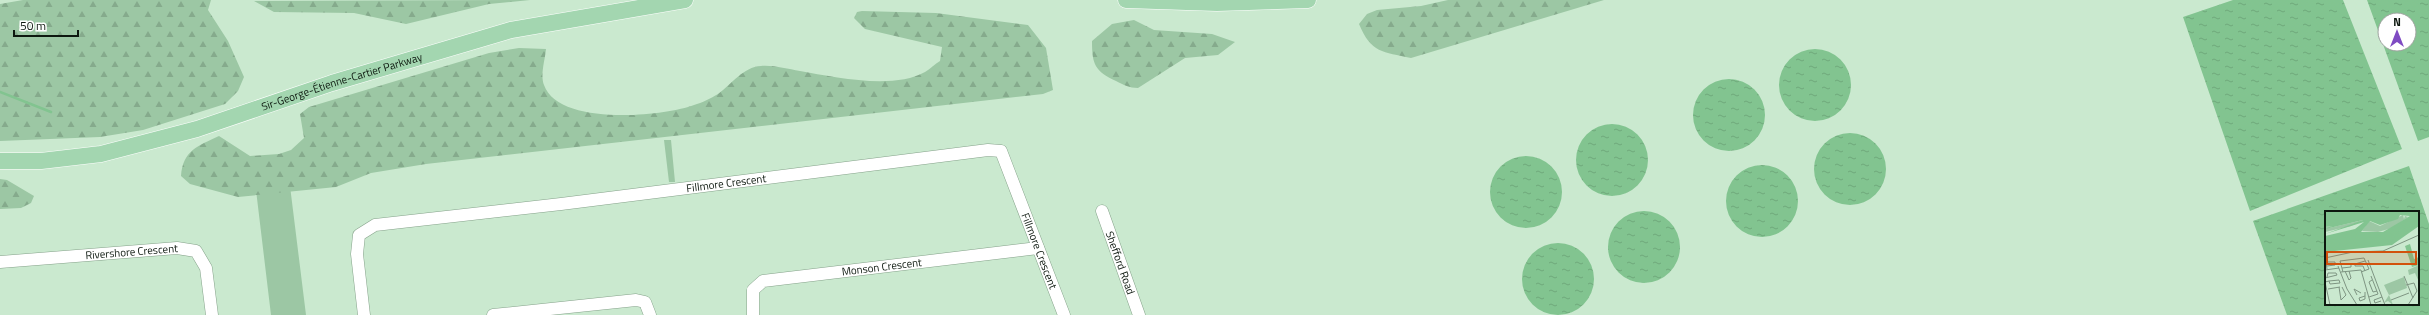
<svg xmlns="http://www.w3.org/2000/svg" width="2429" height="315" viewBox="0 0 2429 315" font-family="'Titillium Web',sans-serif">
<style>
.green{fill:#9cc7a4}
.forest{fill:url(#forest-firs)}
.water{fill:url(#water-ripples);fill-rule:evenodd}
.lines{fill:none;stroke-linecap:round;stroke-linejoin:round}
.stream{stroke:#82c490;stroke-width:2.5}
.minor-casing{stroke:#85a28a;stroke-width:13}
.major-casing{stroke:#fff;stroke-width:17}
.minor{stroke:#fff;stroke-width:12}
.major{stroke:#a3d6b0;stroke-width:16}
.labels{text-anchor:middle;stroke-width:4;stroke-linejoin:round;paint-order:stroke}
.street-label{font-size:11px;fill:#0d180f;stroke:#fff}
.inset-road{fill:none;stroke:#7e9582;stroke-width:1}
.view{fill:#d2520c;fill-opacity:0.15;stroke:#d2520c;stroke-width:2}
.inset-edge{fill:none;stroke:#0d180f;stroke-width:2}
</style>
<defs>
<pattern id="forest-firs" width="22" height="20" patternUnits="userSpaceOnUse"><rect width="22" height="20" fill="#9cc7a4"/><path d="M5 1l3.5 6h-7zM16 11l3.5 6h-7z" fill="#85aa8c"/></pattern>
<pattern id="water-ripples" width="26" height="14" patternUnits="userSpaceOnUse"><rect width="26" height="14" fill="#82c490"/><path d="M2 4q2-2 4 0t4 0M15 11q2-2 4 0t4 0" fill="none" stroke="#6fa87b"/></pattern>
</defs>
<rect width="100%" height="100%" fill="#cae9cf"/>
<!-- green -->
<path class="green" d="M664 140H671L675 182H669Z
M290 186 306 315H271L256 190Z"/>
<!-- forest -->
<path class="forest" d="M23 0H211L208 10 228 41 244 77 238 91 225 104 143 130 100 137 0 141V4Z
M530 0 489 4 406 24 354 13 274 12 254 1Z
M1448 0H1604L1411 58C1383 52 1371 53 1359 24L1367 14 1377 10 1421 6Z
M862 11 936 13 1028 25 1046 48 1053 90 1043 94 426 164 371 173 336 187 238 197 190 184 181 176C183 150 198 146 219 136L250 156 279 154 291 150 304 138 300 114 309 107 489 53 519 48 546 49C545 60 540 75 544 85 558 126 662 117 694 105 702 103 711 98 718 94 732 84 743 67 761 66 774 65 787 69 800 71 834 77 893 90 925 72 930 69 935 64 940 61L942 47 865 29 854 18 857 12Z
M1134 20 1154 30 1212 34 1235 42 1218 55 1185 58 1138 88C1129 88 1124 85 1116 81 1095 71 1092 65 1092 41L1112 24Z
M0 179 7 180 34 196 31 203 21 208 0 209Z"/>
<!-- water -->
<path class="water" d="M2233 0H2343L2402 149 2250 211 2183 17Z
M2367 0H2429V137L2418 141ZM2385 20H2409V44H2385Z
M1779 85a36 36 0 1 1 72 0a36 36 0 1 1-72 0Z
M1693 115a36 36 0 1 1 72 0a36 36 0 1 1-72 0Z
M1576 160a36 36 0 1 1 72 0a36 36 0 1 1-72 0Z
M1814 169a36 36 0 1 1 72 0a36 36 0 1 1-72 0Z
M1490 192a36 36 0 1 1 72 0a36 36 0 1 1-72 0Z
M1726 201a36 36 0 1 1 72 0a36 36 0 1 1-72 0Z
M2409 166 2429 224V315H2287L2253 221ZM2326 212H2418V304H2326Z
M1608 247a36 36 0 1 1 72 0a36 36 0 1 1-72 0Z
M1522 279a36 36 0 1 1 72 0a36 36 0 1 1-72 0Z"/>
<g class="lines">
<!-- stream -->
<path class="stream" d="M0 92 51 112"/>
<!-- minor casing -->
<g class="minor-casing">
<g id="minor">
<path id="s1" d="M1102 211 1139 315"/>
<path id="s2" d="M0 262 177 248 196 251 206 268 212 315"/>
<path id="s3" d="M364 315 357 254 359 235 375 225 561 204 988 150 1001 151 1064 315"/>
<path d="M493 315 636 300 645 302 650 315"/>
<path id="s4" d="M753 315V290L763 281 1038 248"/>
</g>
</g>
<!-- major casing -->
<g class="major-casing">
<g id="major">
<path d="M1126 0 1217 3 1308 0"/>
<path id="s5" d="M0 161H41L101 154 197 129 332 83 511 30 685 0"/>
</g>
</g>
<!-- minor -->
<use href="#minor" class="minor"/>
<!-- major -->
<use href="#major" class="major"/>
</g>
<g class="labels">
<!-- street labels -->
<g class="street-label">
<text dy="4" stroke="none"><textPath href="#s5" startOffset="353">Sir-George-Étienne-Cartier Parkway</textPath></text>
<text dy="4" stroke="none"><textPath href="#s3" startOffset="453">Fillmore Crescent</textPath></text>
<text dy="4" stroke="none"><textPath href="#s3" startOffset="837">Fillmore Crescent</textPath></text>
<text dy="4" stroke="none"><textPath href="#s2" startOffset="132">Rivershore Crescent</textPath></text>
<text dy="4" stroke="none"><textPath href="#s1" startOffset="55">Shefford Road</textPath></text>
<text dy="4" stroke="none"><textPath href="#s4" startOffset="158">Monson Crescent</textPath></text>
</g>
</g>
<!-- overview -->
<g transform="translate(2325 211)">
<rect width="94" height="94" fill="#cae9cf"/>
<path d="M94 54V71L90 62 84 64 83 59Z" fill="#9cc7a4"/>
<path d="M78 4 79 8 80 5 83 6 67 17 53 21 37 20 44 10 55 15ZM38 9 26 15 0 21V16L7 15 4 17Z" fill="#9cc7a4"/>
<path d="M79 66 82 77 64 84 68 94 63 90 59 92 64 84 59 74Z" fill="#9cc7a4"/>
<path d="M0 0H94V15L67 34 0 41V25L30 18 39 11 0 23 38 9 0 18 7 15 0 16ZM75 4 85 5 58 21H36L45 10 55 14 73 8ZM85 33 89 48 94 46V54L87 56 80 35Z" fill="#82c490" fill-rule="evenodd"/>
<path class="inset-road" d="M0 47 28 41 58 40 94 24M43 49 60 94M16 53H26V56L17 57M2 55 10 54V51H1L2 58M13 55 22 78 32 94M0 59 14 57M20 60 24 69 26 67 24 60M40 60 38 55H30V53L40 50M16 61 36 59 46 94M18 61 15 50 39 47 44 58 36 61M79 65 88 87M0 67 12 64 11 62H3L2 66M47 69 44 71 48 81 52 80M0 71 4 70 14 69 15 72 5 73 4 70M0 71 5 94M81 74 89 72 92 80 83 94M14 76 16 89 21 84 17 76M3 78 15 76M40 81V88L35 90 34 87 40 85M32 84 29 78 36 82M44 86 53 83 46 65M66 89 84 82M56 90 50 92 49 89 57 86"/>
<path class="view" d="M2 41H91V53H2Z"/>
<rect width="94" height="94" class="inset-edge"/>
</g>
<!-- north arrow -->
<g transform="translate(2397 32)"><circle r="19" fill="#ffffff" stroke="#9ea39f"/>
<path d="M0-3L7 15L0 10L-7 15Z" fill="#7f4bc3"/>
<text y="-6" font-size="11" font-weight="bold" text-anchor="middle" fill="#0d180f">N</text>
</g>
<!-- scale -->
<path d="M14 30v6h64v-6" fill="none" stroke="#0d180f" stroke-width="2"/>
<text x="20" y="30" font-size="12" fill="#0d180f" stroke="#ffffff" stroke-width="3" paint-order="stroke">50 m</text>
</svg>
